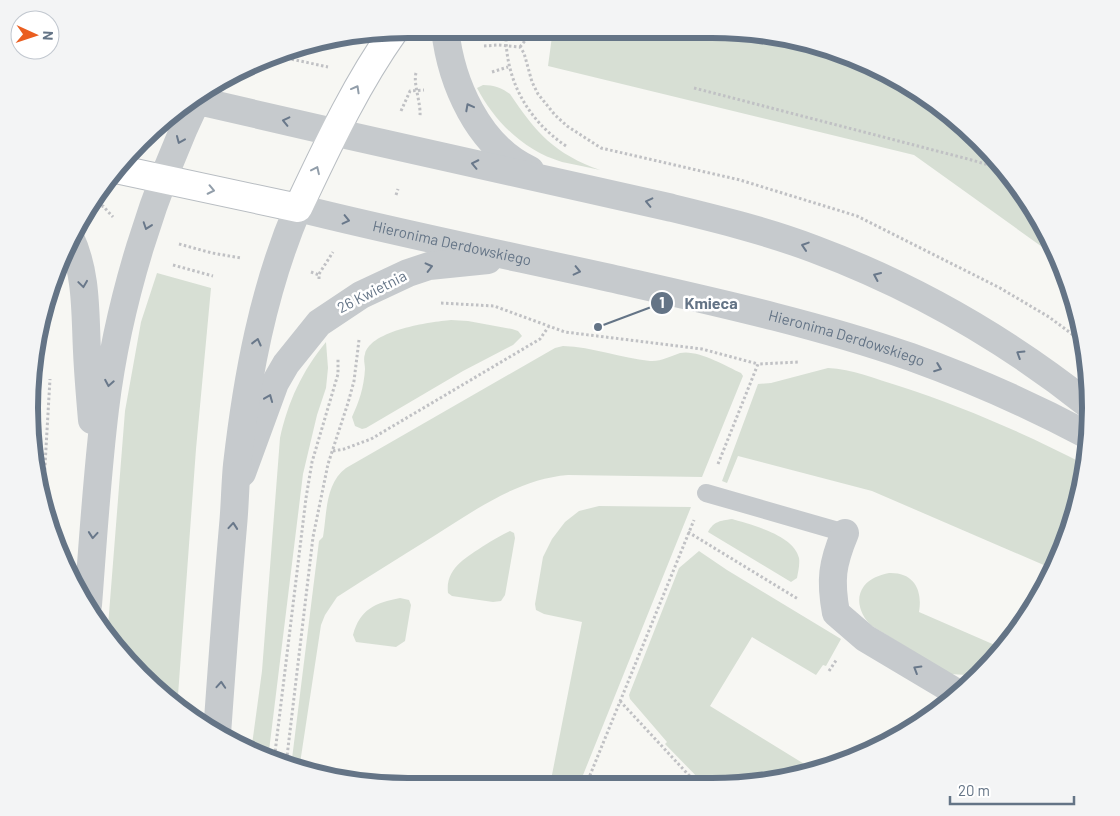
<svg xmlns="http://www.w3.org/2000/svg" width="1120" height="816" viewBox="0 0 1120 816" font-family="Barlow,sans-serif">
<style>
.green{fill:#d7dfd4}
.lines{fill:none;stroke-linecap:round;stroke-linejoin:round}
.secondary-casing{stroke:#b8bdc2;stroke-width:30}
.path{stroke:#c0c1c4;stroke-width:3;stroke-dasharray:2.5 2.5;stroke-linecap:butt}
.service{stroke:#c6cacd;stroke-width:18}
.minor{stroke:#c6cacd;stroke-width:28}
.tertiary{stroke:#c6cacd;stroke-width:28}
.secondary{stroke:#fff;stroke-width:28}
.oneway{stroke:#929eaa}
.oneway2{stroke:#69788a}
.labels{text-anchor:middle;stroke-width:5;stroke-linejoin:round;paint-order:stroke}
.street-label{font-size:15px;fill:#647486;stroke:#fff}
.rim{fill:none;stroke:#647486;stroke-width:6}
.leader{fill:none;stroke:#647486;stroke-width:2}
.callout-dot{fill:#647486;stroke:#fff;stroke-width:2}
.mark-label{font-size:15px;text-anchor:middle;font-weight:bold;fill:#fff}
.callout-label{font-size:16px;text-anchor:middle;font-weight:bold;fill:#647486;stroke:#fff;stroke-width:5;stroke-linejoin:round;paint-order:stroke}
</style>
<rect width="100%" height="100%" fill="#f7f7f3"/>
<!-- green -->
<path class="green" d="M553 29H712L810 42 922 93 1013 177 1052 240 1059 259 914 155 548 66Z
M483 85C494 85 502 88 510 94 536 133 555 154 600 170 588 167 575 165 562 162 524 151 495 122 477 88Z
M157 273 211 288 196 449 177 709 107 639 125 411 141 322Z
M451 320 468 321 512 329 518 331 522 336 513 345 463 371 366 428 362 429 355 426 352 417C359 402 364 387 365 369 365 364 363 359 365 354 371 330 430 322 451 320Z
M326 342 328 368 326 388 317 415 303 474 268 759 251 752 262 671 280 438C288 402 302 371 326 342Z
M563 346C593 347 621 358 650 361 660 362 671 356 680 353 697 349 726 366 741 373L743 376 702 477 568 475C518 479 475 510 434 536 402 556 369 576 337 597L325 615 321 625 299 770 291 767 319 541 323 537C327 513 325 484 346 468L555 348Z
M828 368C852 369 876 379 899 386 964 407 1026 434 1086 465L1071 530 1053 569 872 491 738 456 727 483 722 481 758 384 771 383Z
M599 506 691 507 579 785H550L582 622 544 614 536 610 535 604 543 557 552 539 565 522 579 511Z
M732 519C752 525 794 535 799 558 800 565 798 572 797 578L791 582 708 532C714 521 720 521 732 519Z
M510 531 514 533 515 538 505 595 501 601 493 602 452 596 448 593C445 568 467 557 485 545 493 540 501 535 510 531Z
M699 551 727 570 841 639 826 666 823 665 816 675 752 637 710 706 814 770 762 784H704L665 744 667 742 630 699 629 695 679 568Z
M889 573C913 572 923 589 919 612L1004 649 991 664 983 659 977 668 967 675 950 674 872 626C861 617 854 599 864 586 870 578 880 575 889 573Z
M400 598 409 600 411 605 405 641 396 647 356 642 353 635C360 609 375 603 400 598Z"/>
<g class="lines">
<!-- secondary casing -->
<g class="secondary-casing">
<path id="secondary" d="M116 169 298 208C327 147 355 86 394 31"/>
</g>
<!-- path -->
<path class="path" d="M506 29C504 77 526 119 566 146
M318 41 342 46
M484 46 498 45 520 47 524 53 532 82 538 94 555 115 567 126 601 148 740 180 857 216 1000 288 1049 317 1084 343
M520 47 534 29
M277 56 328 67
M492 72 508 67
M416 73C413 83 421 103 420 116
M694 88 968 159 1006 170
M401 111 410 91 424 90
M396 195 398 189
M92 210 103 206 113 217
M179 244 212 253 241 258
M173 265 213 276
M311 272 319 275V279
M319 274 333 252
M441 303 494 306 565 332 702 349 758 364
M333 451 344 449 371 439 540 339 549 326
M718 464 758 364 799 362
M43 500 50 379
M688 532 798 599
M829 671 837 659
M620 701 697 784
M274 761 306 498 312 462 338 374V358
M286 765 313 537 328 464 348 403 354 381 359 340
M586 785 694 520"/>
<!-- service -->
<path class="service" d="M706 493 845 533"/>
<!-- minor -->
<g class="minor">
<path d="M445 29C451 83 478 146 530 170"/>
<path d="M333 132 668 207C717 219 767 231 814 249 913 286 1007 340 1090 406"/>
<path id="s1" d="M298 208C402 234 506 255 610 278 711 301 813 323 911 357 972 379 1031 405 1089 436"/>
<path d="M242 473 275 383 286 364 319 323 361 295 408 273 429 266 488 260"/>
<path d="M845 533C832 564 830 580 836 613L865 638 959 694"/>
</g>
<!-- tertiary -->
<path class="tertiary" d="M190 99 333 132
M70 237C87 273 85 312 87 351 88 374 90 397 92 420
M88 605C93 540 97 474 105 409 118 301 154 189 201 91
M217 734C222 664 227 595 233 526 235 506 235 485 237 465 247 377 263 290 298 208"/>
<!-- secondary -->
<use href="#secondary" class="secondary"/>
</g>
<!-- one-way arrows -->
<defs><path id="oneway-chevron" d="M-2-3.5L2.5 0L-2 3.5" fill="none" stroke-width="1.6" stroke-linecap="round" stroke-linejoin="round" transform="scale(1.25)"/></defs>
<g class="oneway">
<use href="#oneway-chevron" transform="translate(356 89) rotate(-61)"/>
<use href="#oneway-chevron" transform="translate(316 170) rotate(-65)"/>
<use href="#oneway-chevron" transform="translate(211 190) rotate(12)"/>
</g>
<g class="oneway2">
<use href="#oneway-chevron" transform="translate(469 107) rotate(-118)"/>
<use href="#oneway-chevron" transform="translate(286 121) rotate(-167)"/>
<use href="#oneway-chevron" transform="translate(180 140) rotate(113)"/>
<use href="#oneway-chevron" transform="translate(475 164) rotate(-168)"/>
<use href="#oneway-chevron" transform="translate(649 202) rotate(-167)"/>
<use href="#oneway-chevron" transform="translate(346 220) rotate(13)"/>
<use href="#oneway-chevron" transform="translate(147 226) rotate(109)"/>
<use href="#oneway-chevron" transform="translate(805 246) rotate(-162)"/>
<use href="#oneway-chevron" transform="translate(429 267) rotate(-14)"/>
<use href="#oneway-chevron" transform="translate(577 271) rotate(13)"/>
<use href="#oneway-chevron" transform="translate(877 276) rotate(-156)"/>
<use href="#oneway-chevron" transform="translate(83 284) rotate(82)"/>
<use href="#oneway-chevron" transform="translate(257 342) rotate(-76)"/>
<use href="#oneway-chevron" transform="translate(1020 354) rotate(-148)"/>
<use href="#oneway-chevron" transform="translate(938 368) rotate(21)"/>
<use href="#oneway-chevron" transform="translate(109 383) rotate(100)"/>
<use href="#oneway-chevron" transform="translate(269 398) rotate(-68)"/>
<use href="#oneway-chevron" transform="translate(233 526) rotate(-85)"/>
<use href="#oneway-chevron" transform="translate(93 535) rotate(95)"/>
<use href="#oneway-chevron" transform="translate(917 669) rotate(-149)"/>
<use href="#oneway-chevron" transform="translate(221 685) rotate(-86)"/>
</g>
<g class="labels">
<!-- street labels -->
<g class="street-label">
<text dy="5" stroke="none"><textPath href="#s1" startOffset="158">Hieronima Derdowskiego</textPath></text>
<text transform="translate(372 292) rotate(-27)" y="5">26 Kwietnia</text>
<text dy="5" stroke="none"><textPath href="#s1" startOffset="564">Hieronima Derdowskiego</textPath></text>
</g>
</g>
<!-- crop -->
<path d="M0 0H1120V816H0ZM408 38H712A370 370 0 0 1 1082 408V408A370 370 0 0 1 712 778H408A370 370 0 0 1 38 408V408A370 370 0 0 1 408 38Z" fill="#f3f4f5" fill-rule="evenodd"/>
<path class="rim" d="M408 38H712A370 370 0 0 1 1082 408V408A370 370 0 0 1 712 778H408A370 370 0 0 1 38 408V408A370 370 0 0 1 408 38Z"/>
<!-- callouts -->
<path class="leader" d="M598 327L662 303"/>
<g class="callout-dot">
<circle cx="598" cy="327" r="5"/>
<circle cx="662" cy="303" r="12"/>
</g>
<g class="mark-label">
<text x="662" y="308">1</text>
</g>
<g class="callout-label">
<text x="711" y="309">Kmieca</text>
</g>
<!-- north arrow -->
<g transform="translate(35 35) rotate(93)"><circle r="24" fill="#ffffff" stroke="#c1c7cf"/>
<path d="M0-4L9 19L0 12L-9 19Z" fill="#ea5e20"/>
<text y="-8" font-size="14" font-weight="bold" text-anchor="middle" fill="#647486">N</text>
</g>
<!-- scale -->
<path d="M950 796v8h124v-8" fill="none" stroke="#647486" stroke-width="2.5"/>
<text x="958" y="796" font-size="15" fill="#647486" stroke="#ffffff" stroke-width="4" paint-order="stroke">20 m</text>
</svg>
